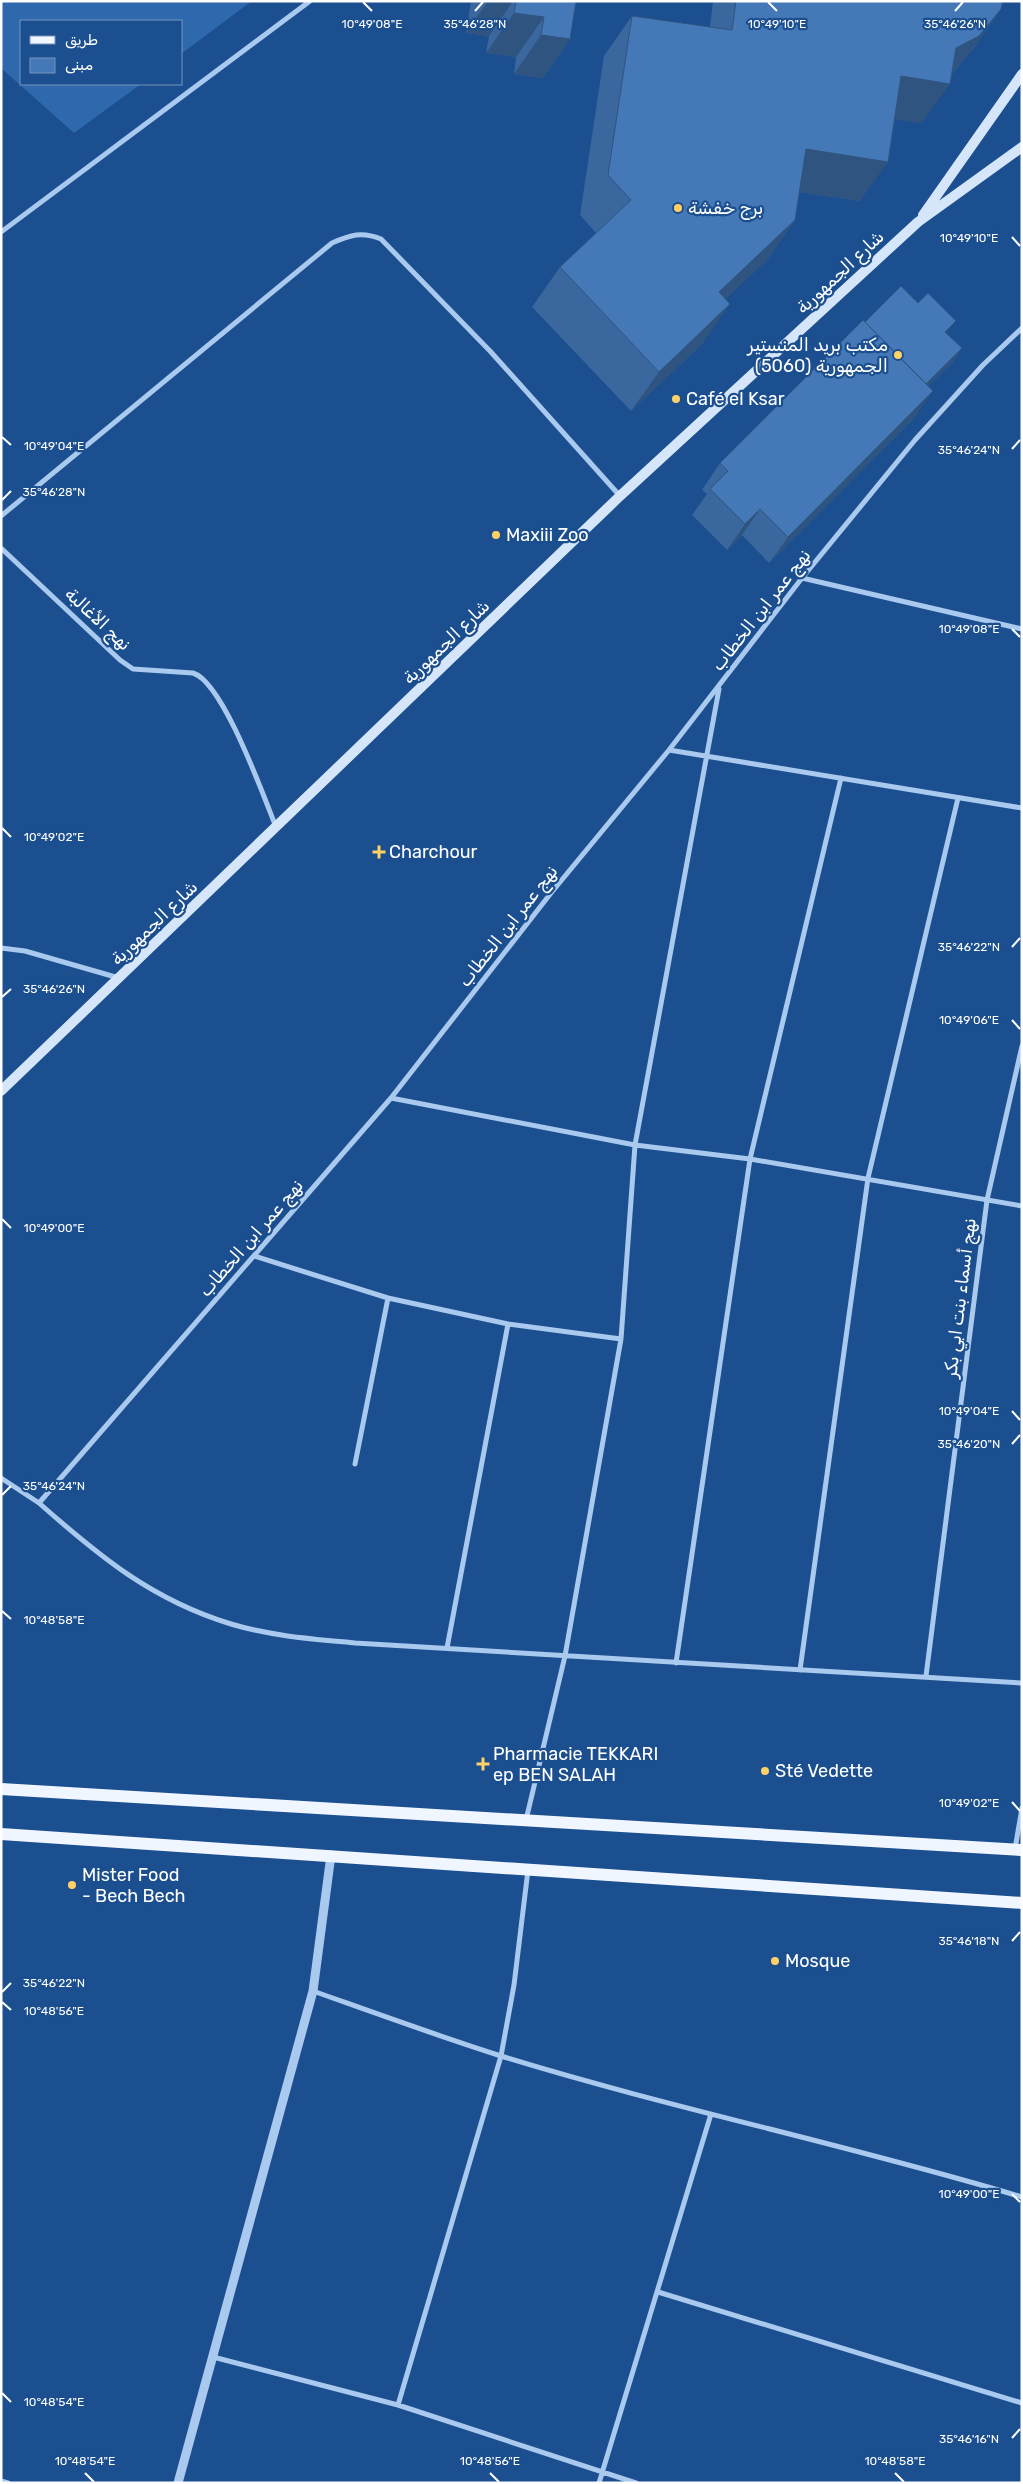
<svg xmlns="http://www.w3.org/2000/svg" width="1023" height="2484" viewBox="0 0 1023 2484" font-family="Rubik,Vazirmatn,sans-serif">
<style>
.pitch{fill:#2e69ad}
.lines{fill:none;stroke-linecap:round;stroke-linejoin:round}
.minor{stroke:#a9c9ee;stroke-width:5}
.tertiary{stroke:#a9c9ee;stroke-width:9}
.secondary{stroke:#d6e6fa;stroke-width:10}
.primary{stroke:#f0f6ff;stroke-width:12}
.wall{fill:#3a679d}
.shaded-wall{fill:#305480}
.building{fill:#4478b7;stroke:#305480}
.ticks{fill:none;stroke:#fff;stroke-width:2}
.poi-dot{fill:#ffd166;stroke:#1b4f8f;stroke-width:2}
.labels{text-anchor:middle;stroke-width:4.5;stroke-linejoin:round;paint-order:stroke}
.poi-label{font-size:18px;fill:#fff;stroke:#1b4f8f;text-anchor:start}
.street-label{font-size:18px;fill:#fff;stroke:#1b4f8f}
.ticks-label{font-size:12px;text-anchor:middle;fill:#fff;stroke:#1b4f8f;stroke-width:4.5;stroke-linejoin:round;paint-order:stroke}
</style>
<rect width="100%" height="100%" fill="#1b4f8f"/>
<!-- pitch -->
<path class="pitch" d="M1 1H252L181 54V21H21V84H141L74 133 1 68Z"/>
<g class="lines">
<!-- minor -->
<path class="minor" d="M1 232 310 1
M1 516 332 243C350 235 362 231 381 239L490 351 620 496
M1 548 120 660 133 669 193 673C223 682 263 795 276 827
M802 578 1022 629
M669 750 1022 808
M1 948 25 951 119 978
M391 1098 635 1145 750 1159 1022 1206
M254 1256 388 1298 508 1324 621 1339
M355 1464 388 1298
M1 1478 39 1503 391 1098 551 893 669 750 802 578 915 440 983 365 1022 328
M39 1503C99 1556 152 1600 231 1624 271 1636 313 1639 355 1643L1022 1683
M447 1648 508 1324
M676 1663 750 1159 841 778
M800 1670 868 1178 958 798
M926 1676 987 1200 1022 1046
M526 1820 565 1656 621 1339 635 1145 719 689
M1015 1849 1022 1808
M313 1991C375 2013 438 2036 501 2056 673 2109 850 2145 1022 2197
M658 2292 1022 2403
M213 2357 398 2405 636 2483
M398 2405 501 2056 514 1985 528 1870
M1 2481 8 2483
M599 2483 711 2114"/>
<!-- tertiary -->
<path class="tertiary" d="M178 2483 313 1991 331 1855"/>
<!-- secondary -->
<path class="secondary" d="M923 215 1022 74
M1 1091 620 496 918 222 1022 147"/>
<!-- primary -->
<path class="primary" d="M1 1789 1022 1850
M1 1834 1022 1903"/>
</g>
<!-- wall -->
<path class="wall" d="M471 1H576L570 39 543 78 514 74 516 57 486 53 489 36 466 33Z
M713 1H1003L1001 9 973 49 952 74 922 123 895 119 860 201 799 192 795 220 767 260 725 299 702 344 631 411 532 307 560 267 596 233 580 215 604 56 632 16 710 27Z
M865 322 947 334 962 348 952 363 928 386 915 417 769 563 742 535 727 550 692 515 707 494 702 490 720 463Z"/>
<!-- shaded-wall -->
<path class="shaded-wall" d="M488 1H513L489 36 466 33Z
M1001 9 973 49 951 75 950 84 922 123 873 116 901 76 956 48Z
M514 13 544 17 516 57 486 53Z
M541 35 570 39 543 78 514 74Z
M806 149 888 162 860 201 778 189Z
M795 220 767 260 691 332 719 292Z
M730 304 702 344 631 411 659 372Z
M956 321 946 335 945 332Z
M962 348 952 363 906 408 916 393Z
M933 391 915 417 769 563 788 537Z
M760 509 742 535 727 550 745 524Z"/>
<!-- building -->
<path class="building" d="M516 1H576L570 39 541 35 544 17 514 13Z
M736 1H1003L1001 9 979 36 956 48 950 84 901 76 888 162 806 149 795 220 719 292 730 304 659 372 560 267 631 200 608 175 632 16 732 30Z
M901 286 918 303 928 293 956 321 945 332 962 348 926 384 865 322Z
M863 320 933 391 788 537 760 509 745 524 710 489 728 471 720 463Z"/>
<!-- ticks -->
<path class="ticks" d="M363 2 372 11M768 2 777 11M475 11 483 2M955 11 963 2M1012 237 1020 246M2 437 11 445M1012 449 1020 440M2 500 11 491M1012 629 1020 637M2 828 11 837M1012 947 1020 938M2 997 11 989M1012 1020 1020 1029M2 1219 11 1228M1012 1411 1020 1420M1012 1444 1020 1435M2 1495 11 1486M2 1611 11 1619M1012 1802 1020 1811M1012 1941 1020 1932M2 1992 11 1983M2 2002 11 2010M1012 2194 1020 2202M2 2393 11 2402M1012 2438 1020 2429M85 2473 94 2482M490 2473 499 2482M895 2473 904 2482"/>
<!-- markers -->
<g class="poi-dot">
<circle cx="678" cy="208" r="5"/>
<circle cx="898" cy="355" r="5"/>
<circle cx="676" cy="399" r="5"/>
<circle cx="496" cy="535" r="5"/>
<path d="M376.5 844.5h5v5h5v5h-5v5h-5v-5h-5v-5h5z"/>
<path d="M480.5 1756.5h5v5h5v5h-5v5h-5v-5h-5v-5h5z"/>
<circle cx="765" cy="1771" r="5"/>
<circle cx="72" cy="1885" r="5"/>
<circle cx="775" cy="1961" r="5"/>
</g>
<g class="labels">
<!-- poi labels -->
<g class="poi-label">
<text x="688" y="214">برج خفشة</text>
<text x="888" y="351" text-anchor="end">مكتب بريد المنستير<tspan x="888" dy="21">الجمهورية (5060)</tspan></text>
<text x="686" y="405">Café el Ksar</text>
<text x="506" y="541">Maxiii Zoo</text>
<text x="389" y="858">Charchour</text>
<text x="493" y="1760">Pharmacie TEKKARI<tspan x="493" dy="21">ep BEN SALAH</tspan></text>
<text x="775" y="1777">Sté Vedette</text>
<text x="82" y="1881">Mister Food<tspan x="82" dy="21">- Bech Bech</tspan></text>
<text x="785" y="1967">Mosque</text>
</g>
<!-- street labels -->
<g class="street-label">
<text transform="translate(840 272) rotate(-43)" y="6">شارع الجمهورية</text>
<text transform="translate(761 610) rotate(-52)" y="6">نهج عمر ابن الخطاب</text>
<text transform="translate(98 619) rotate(43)" y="6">نهج الأغالبة</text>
<text transform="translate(446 642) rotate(-44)" y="6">شارع الجمهورية</text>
<text transform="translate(154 923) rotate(-44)" y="6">شارع الجمهورية</text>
<text transform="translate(508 926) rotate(-52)" y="6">نهج عمر ابن الخطاب</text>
<text transform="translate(251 1238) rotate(-49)" y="6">نهج عمر ابن الخطاب</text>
<text transform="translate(960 1298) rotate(-83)" y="6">نهج أسماء بنت ابي بكر</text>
</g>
</g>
<g class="ticks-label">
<text x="372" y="28">10°49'08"E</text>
<text x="777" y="28">10°49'10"E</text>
<text x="475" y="28">35°46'28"N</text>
<text x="955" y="28">35°46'26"N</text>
<text x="969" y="242">10°49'10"E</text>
<text x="54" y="450">10°49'04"E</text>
<text x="969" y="454">35°46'24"N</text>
<text x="54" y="496">35°46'28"N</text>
<text x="969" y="633">10°49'08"E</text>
<text x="54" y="841">10°49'02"E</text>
<text x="969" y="951">35°46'22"N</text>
<text x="54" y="993">35°46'26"N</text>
<text x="969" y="1024">10°49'06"E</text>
<text x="54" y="1232">10°49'00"E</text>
<text x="969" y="1415">10°49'04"E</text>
<text x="969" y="1448">35°46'20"N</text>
<text x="54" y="1490">35°46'24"N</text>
<text x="54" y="1624">10°48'58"E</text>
<text x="969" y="1807">10°49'02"E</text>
<text x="969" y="1945">35°46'18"N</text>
<text x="54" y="1987">35°46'22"N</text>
<text x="54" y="2015">10°48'56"E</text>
<text x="969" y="2198">10°49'00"E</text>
<text x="54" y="2406">10°48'54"E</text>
<text x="969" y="2443">35°46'16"N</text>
<text x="85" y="2465">10°48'54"E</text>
<text x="490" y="2465">10°48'56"E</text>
<text x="895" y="2465">10°48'58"E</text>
</g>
<!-- border -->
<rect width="1023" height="2484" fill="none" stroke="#ffffff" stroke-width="5"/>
<!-- legend -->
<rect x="20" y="20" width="162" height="65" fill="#1b4f8f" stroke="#7695bc"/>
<rect x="30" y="36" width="25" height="8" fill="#f0f6ff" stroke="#7695bc"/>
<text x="65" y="45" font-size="15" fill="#ffffff">طريق</text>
<rect x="30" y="58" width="25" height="15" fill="#4478b7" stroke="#7695bc"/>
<text x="65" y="70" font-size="15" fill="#ffffff">مبنى</text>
</svg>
